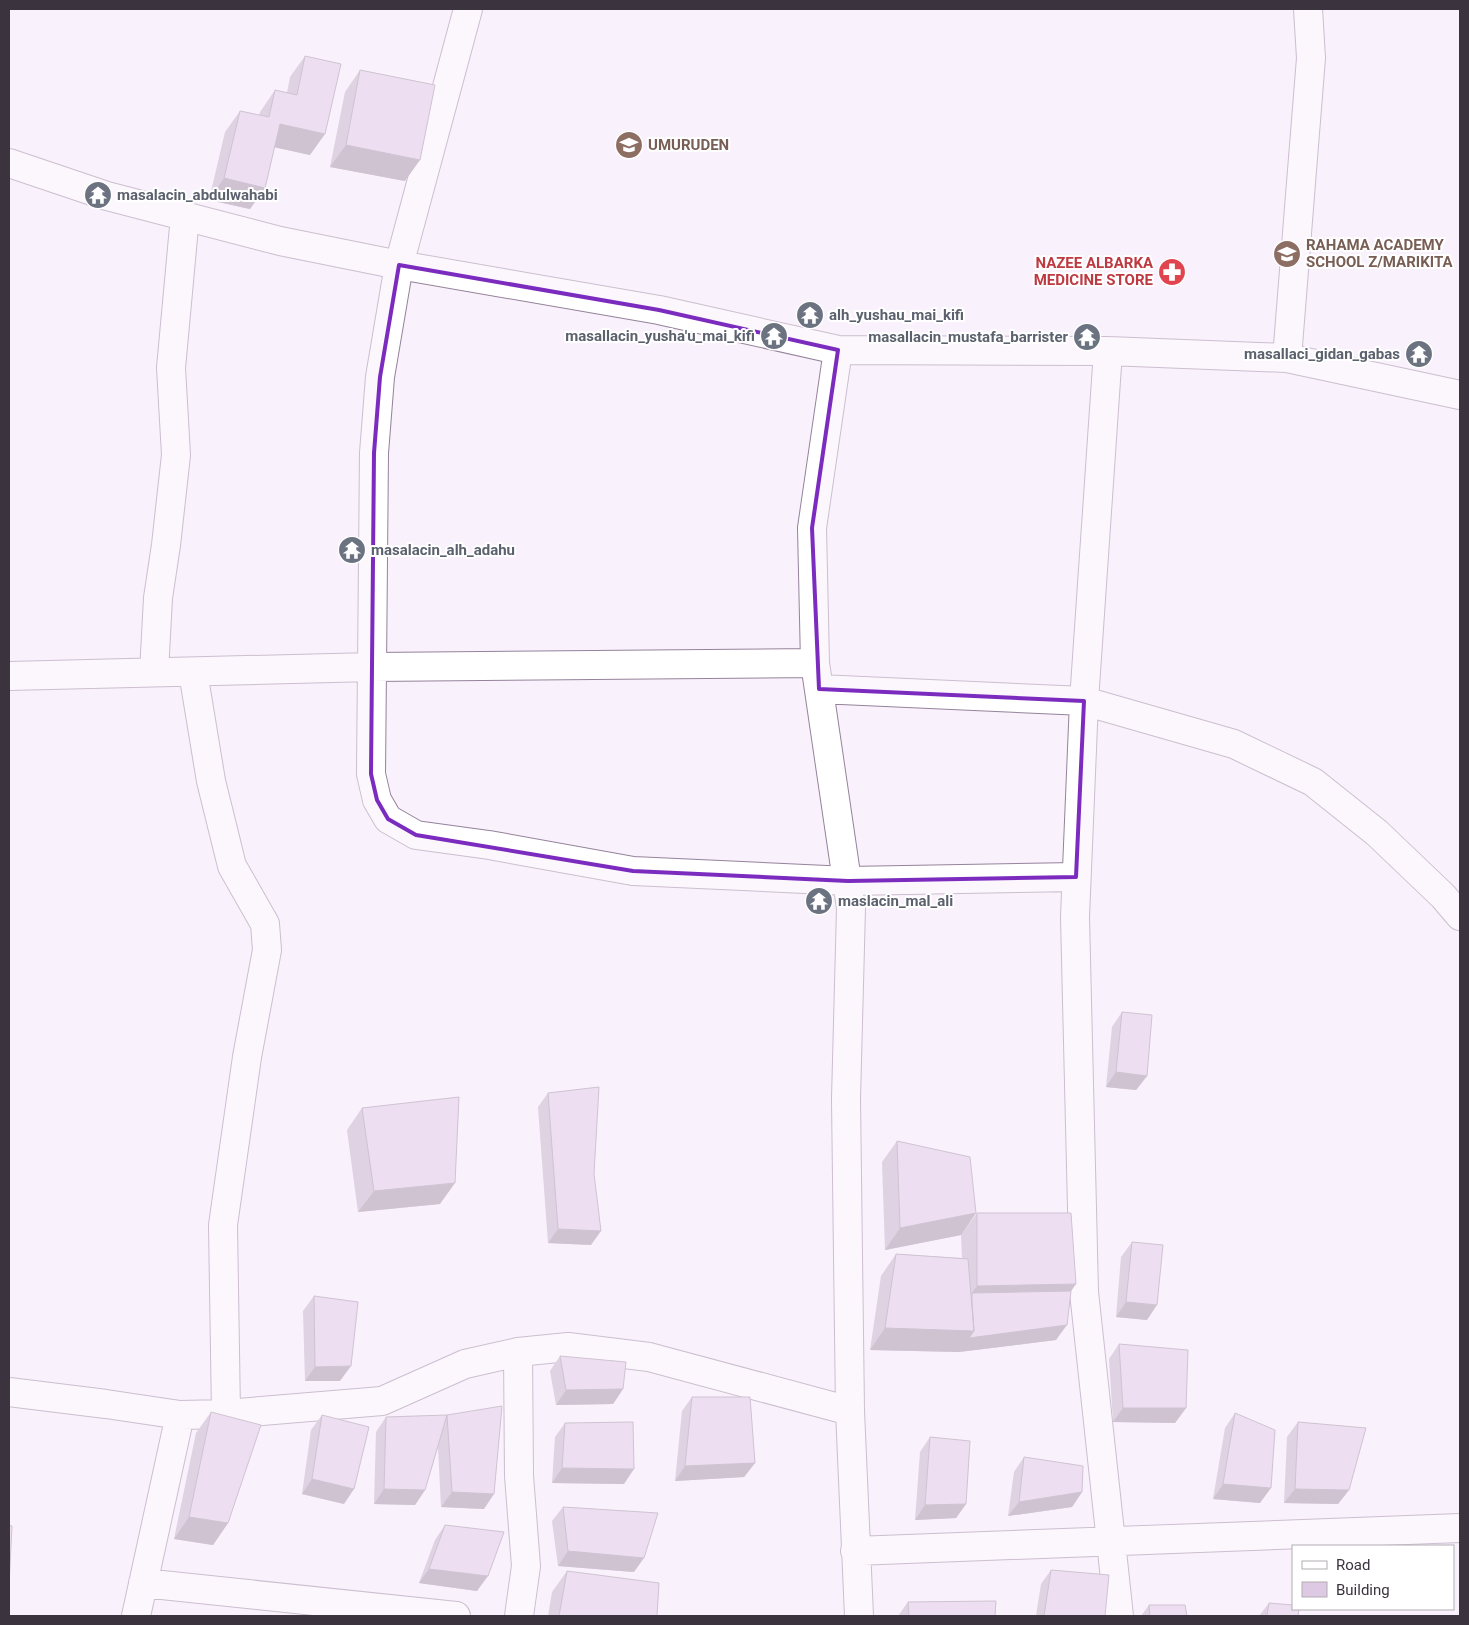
<svg xmlns="http://www.w3.org/2000/svg" width="1469" height="1625" viewBox="0 0 1469 1625" font-family="Roboto,sans-serif">
<style>
.lines{fill:none;stroke-linecap:round;stroke-linejoin:round}
.minor-casing{stroke:#95839b;stroke-width:30}
.minor{stroke:#fff;stroke-width:28}
.wall{fill:#beadc4}
.shaded-wall{fill:#9b8da0}
.building{fill:#ddc9e4;stroke:#9b8da0}
.marked{fill:none;stroke:#7b2cbf;stroke-width:4;stroke-linejoin:round}
.labels{text-anchor:middle;stroke-width:4;stroke-linejoin:round;paint-order:stroke}
.education-label{font-size:15px;font-weight:bold;fill:#785e54;stroke:#fff;text-anchor:start}
.worship-label{font-size:15px;font-weight:bold;fill:#5b616d;stroke:#fff;text-anchor:start}
.health-label{font-size:15px;font-weight:bold;fill:#be3a42;stroke:#fff;text-anchor:end}
</style>
<rect width="100%" height="100%" fill="#f9f1fc"/>
<g class="lines">
<!-- minor casing -->
<g class="minor-casing">
<path id="minor" d="M468 9 399 265 380 377 374 453 371 774 377 800 388 819 416 835 489 845 633 871 848 881 1076 877
M9 163 107 196 280 241 399 265 659 310 838 350 1108 351 1287 358 1460 395
M838 350 812 528 815 663 851 908 846 1099 850 1411 859 1616
M1108 351 1084 701 1075 917 1084 1292 1119 1616
M1287 358 1311 58 1308 9
M154 672 158 598 166 545 176 455 171 368 185 216
M193 672 211 781 232 866 265 924 267 950 247 1057 223 1225 226 1414
M9 676 372 667 815 663
M819 689 1084 701 1234 744 1313 782 1377 833 1443 896 1460 916
M518 1352 519 1476 526 1566 519 1616
M9 1392 106 1404 180 1415 226 1414 382 1401 465 1364 518 1352 568 1347 649 1357 850 1411
M855 1551 1460 1528
M143 1583 456 1616
M136 1616 180 1415"/>
</g>
<!-- minor -->
<use href="#minor" class="minor"/>
</g>
<!-- wall -->
<path class="wall" d="M305 56 310 155 274 147 265 188 250 209 209 200 225 132 240 111 259 115 260 112 275 90 287 93 290 77Z
M360 70 405 181 330 167 345 92Z
M1122 1012 1147 1076 1136 1090 1106 1087 1112 1027Z
M548 1093 591 1245 548 1243 538 1107Z
M362 1108 440 1204 358 1212 347 1130Z
M897 1141 976 1213 961 1235 885 1250 882 1162Z
M977 1213 1071 1291 1056 1340 959 1352 870 1350 881 1276 896 1254 962 1258 961 1235Z
M1132 1242 1147 1320 1116 1317 1121 1257Z
M314 1296 340 1381H305L303 1311Z
M1119 1344 1186 1408 1175 1423 1113 1422 1109 1359Z
M560 1356 623 1389 613 1404 556 1405 550 1371Z
M692 1397 755 1463 744 1477 675 1481 682 1411Z
M211 1412 228 1523 213 1545 174 1539 196 1433Z
M1235 1413 1260 1503 1213 1499 1225 1428Z
M322 1415 344 1504 302 1494 311 1430Z
M447 1415 484 1509 441 1507 438 1447 425 1490 415 1505 374 1504 376 1432 386 1417Z
M1298 1422 1349 1490 1338 1504 1284 1503 1287 1437Z
M565 1423 624 1484 552 1483 555 1437Z
M930 1437 966 1504 956 1518 915 1520 920 1452Z
M1024 1457 1082 1492 1072 1507 1008 1516 1014 1472Z
M563 1507 634 1572 558 1566 552 1521Z
M445 1525 477 1591 419 1583 435 1540Z
M1051 1570 1105 1616H1036L1041 1584Z
M567 1571 657 1616H548L552 1592Z
M908 1602 995 1616H898Z
M1269 1603 1298 1616H1259Z
M1149 1605 1187 1616H1141Z"/>
<!-- shaded-wall -->
<path class="shaded-wall" d="M280 124 325 134 310 155 264 145Z
M346 145 420 160 405 181 330 167Z
M224 178 265 188 250 209 209 200Z
M1116 1072 1147 1076 1136 1090 1106 1087Z
M455 1183 440 1204 358 1212 374 1191Z
M976 1213 961 1235 885 1250 900 1228Z
M558 1229 601 1231 591 1245 548 1243Z
M1076 1284 1061 1306 972 1293 977 1286Z
M1126 1302 1157 1305 1147 1320 1116 1317Z
M1067 1325 1056 1340 959 1352 870 1350 885 1328Z
M351 1366 340 1381H305L315 1367Z
M623 1389 613 1404 556 1405 566 1390Z
M1123 1408H1186L1175 1423 1113 1422Z
M755 1463 744 1477 675 1481 685 1466Z
M562 1468 634 1469 624 1484 552 1483Z
M312 1479 354 1489 344 1504 302 1494Z
M1223 1484 1271 1488 1260 1503 1213 1499Z
M384 1489 425 1490 415 1505 374 1504Z
M1295 1489 1349 1490 1338 1504 1284 1503Z
M452 1492 494 1494 484 1509 441 1507Z
M1082 1492 1072 1507 1008 1516 1019 1502Z
M966 1504 956 1518 915 1520 925 1505Z
M189 1517 228 1523 213 1545 174 1539Z
M568 1551 644 1558 634 1572 558 1566Z
M429 1569 488 1576 477 1591 419 1583Z"/>
<!-- building -->
<path class="building" d="M305 56 341 64 325 134 280 124 265 188 224 178 240 111 269 117 275 90 297 95Z
M360 70 435 85 420 160 346 145Z
M1122 1012 1152 1015 1147 1076 1116 1072Z
M599 1087 594 1174 601 1231 558 1229 548 1093Z
M459 1097 455 1183 374 1191 362 1108Z
M897 1141 970 1157 976 1213 900 1228Z
M977 1213H1071L1076 1284 977 1286Z
M1132 1242 1163 1245 1157 1305 1126 1302Z
M896 1254 968 1259 974 1331 885 1328Z
M1071 1291 1067 1325 969 1338 974 1331 972 1302V1293Z
M314 1296 358 1302 351 1366 315 1367Z
M1119 1344 1188 1350 1186 1408H1123Z
M560 1356 626 1362 623 1389 566 1390Z
M692 1397H750L755 1463 685 1466Z
M502 1406 494 1494 452 1492 447 1415 425 1490 384 1489 386 1417 447 1415Z
M211 1412 261 1425 228 1523 189 1517Z
M1235 1413 1275 1430 1271 1488 1223 1484Z
M322 1415 369 1427 354 1489 312 1479Z
M633 1422 634 1469 562 1468 565 1423Z
M1298 1422 1366 1428 1349 1490 1295 1489Z
M930 1437 970 1441 966 1504 925 1505Z
M1024 1457 1083 1466 1082 1492 1019 1502Z
M563 1507 658 1513 644 1558 568 1551Z
M9 1525 12 1526 9 1586Z
M445 1525 504 1532 488 1576 429 1569Z
M1051 1570 1109 1575 1105 1616H1044Z
M567 1571 659 1583 657 1616H559Z
M996 1601 995 1616H909L908 1602Z
M1269 1603 1293 1605V1609H1299L1298 1616H1267Z
M1149 1605H1185L1187 1616H1150Z"/>
<!-- marked area -->
<path d="M0 0H1469V1625H0ZM399 265 659 310 838 350 812 528 819 689 1084 701 1076 877 848 881 633 871 416 835 388 819 377 800 371 774 374 453 380 377Z" fill="#f9f1fc" fill-opacity=".55" fill-rule="evenodd"/>
<path class="marked" d="M399 265 659 310 838 350 812 528 819 689 1084 701 1076 877 848 881 633 871 416 835 388 819 377 800 371 774 374 453 380 377Z"/>
<!-- icons -->
<defs>
<g id="school-disc" transform="scale(1.4375)"><circle r="9.5" fill="#8d6e63" stroke="#fff"/><path d="M0-5L7-2L0 1L-7-2ZM-4 1L0 2.5L4 1V4Q0 6-4 4Z" fill="#fff"/></g>
<g id="temple-disc" transform="scale(1.4375)"><circle r="9.5" fill="#6b7280" stroke="#fff"/><path d="M0-6L5-2H3V0L6.5 2.5H4V6H1.5V3h-3V6H-4V2.5H-6.5L-3 0V-2H-5Z" fill="#fff"/></g>
<g id="pharmacy-disc" transform="scale(1.4375)"><circle r="9.5" fill="#e0444e" stroke="#fff"/><path d="M-2-6h4v4h4v4h-4v4h-4v-4h-4v-4h4Z" fill="#fff"/></g>
</defs>
<g fill-rule="evenodd">
<use href="#school-disc" x="629" y="145"/>
<use href="#temple-disc" x="98" y="195"/>
<use href="#school-disc" x="1287" y="254"/>
<use href="#pharmacy-disc" x="1172" y="272"/>
<use href="#temple-disc" x="810" y="315"/>
<use href="#temple-disc" x="774" y="336"/>
<use href="#temple-disc" x="1087" y="337"/>
<use href="#temple-disc" x="1419" y="354"/>
<use href="#temple-disc" x="352" y="550"/>
<use href="#temple-disc" x="819" y="901"/>
</g>
<g class="labels">
<!-- education labels -->
<g class="education-label">
<text x="648" y="150">UMURUDEN</text>
<text x="1306" y="250">RAHAMA ACADEMY<tspan x="1306" dy="17">SCHOOL Z/MARIKITA</tspan></text>
</g>
<!-- worship labels -->
<g class="worship-label">
<text x="117" y="200">masalacin_abdulwahabi</text>
<text x="829" y="320">alh_yushau_mai_kifi</text>
<text x="755" y="341" text-anchor="end">masallacin_yusha'u_mai_kifi</text>
<text x="1068" y="342" text-anchor="end">masallacin_mustafa_barrister</text>
<text x="1400" y="359" text-anchor="end">masallaci_gidan_gabas</text>
<text x="371" y="555">masalacin_alh_adahu</text>
<text x="838" y="906">maslacin_mal_ali</text>
</g>
<!-- health labels -->
<g class="health-label">
<text x="1153" y="268">NAZEE ALBARKA<tspan x="1153" dy="17">MEDICINE STORE</tspan></text>
</g>
</g>
<!-- border -->
<rect width="1469" height="1625" fill="none" stroke="#3b333e" stroke-width="20"/>
<!-- legend -->
<rect x="1292" y="1545" width="162" height="65" fill="#ffffff" stroke="#b1adb2"/>
<rect x="1302" y="1561" width="25" height="8" fill="#ffffff" stroke="#b1adb2"/>
<text x="1336" y="1570" font-size="15" fill="#3b333e">Road</text>
<rect x="1302" y="1582" width="25" height="15" fill="#ddc9e4" stroke="#b1adb2"/>
<text x="1336" y="1595" font-size="15" fill="#3b333e">Building</text>
</svg>
